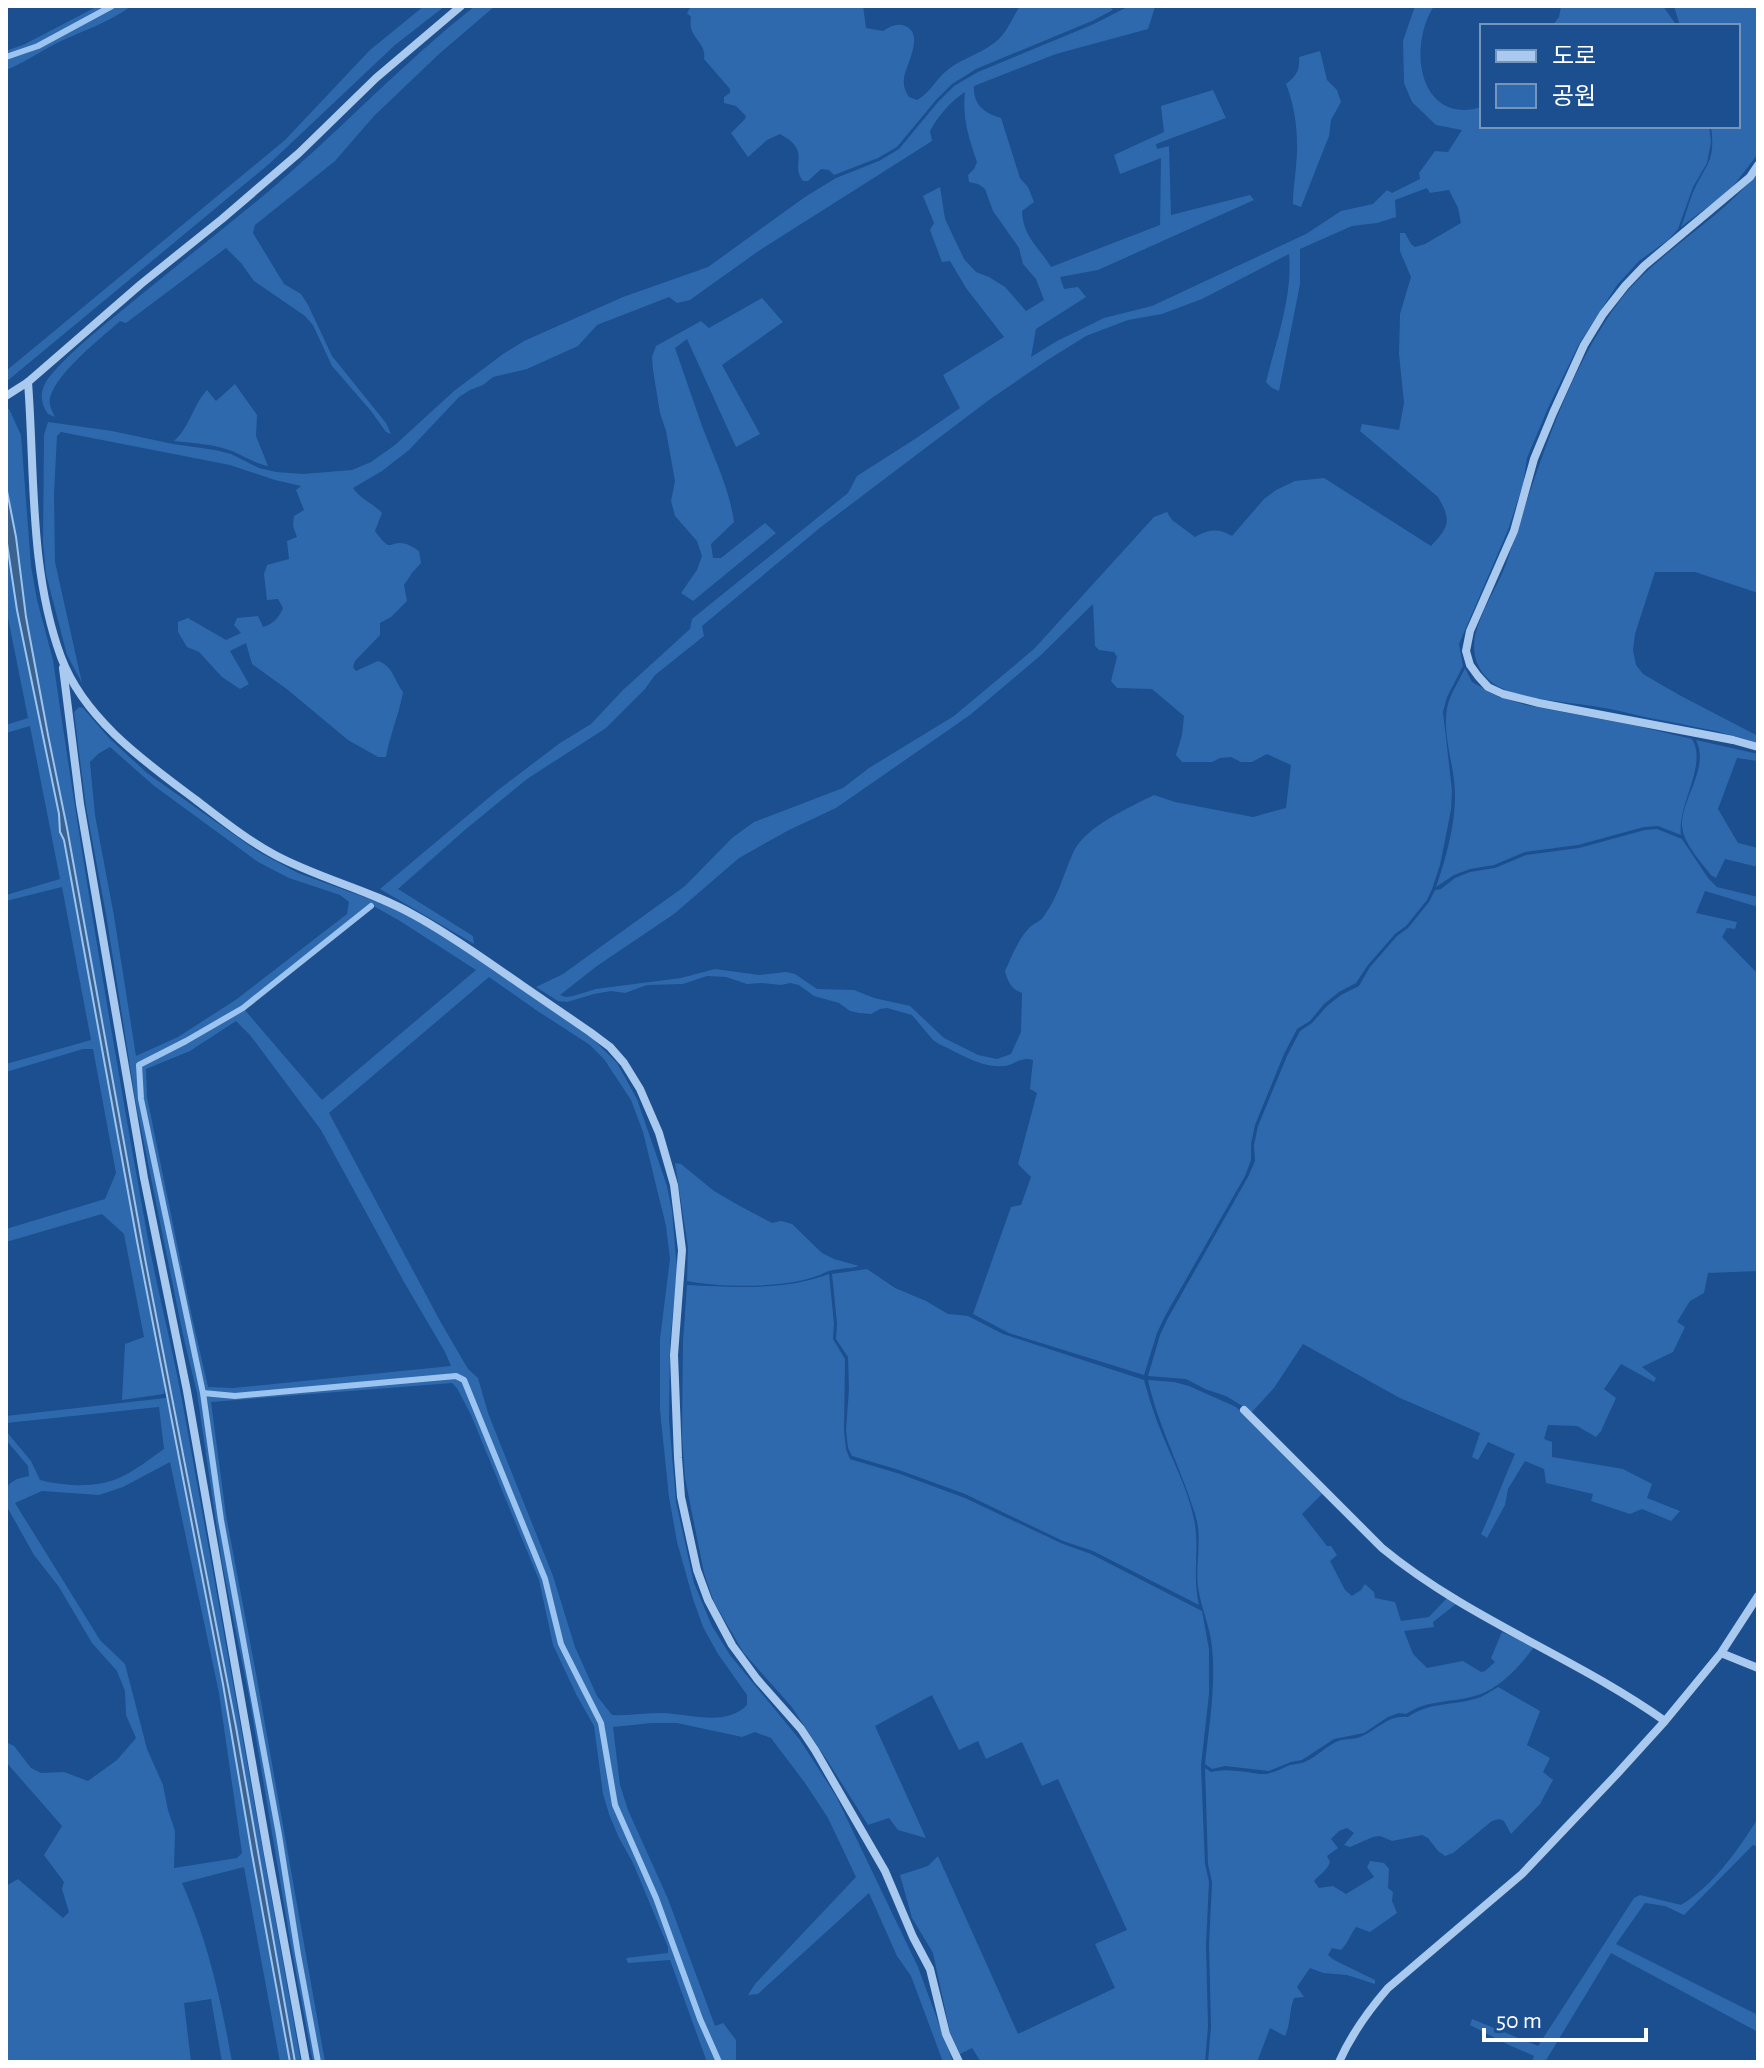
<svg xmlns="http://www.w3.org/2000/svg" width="1764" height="2068" viewBox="0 0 1764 2068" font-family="'Alegreya Sans','Noto Sans KR',sans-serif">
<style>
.green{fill:#2e69ad;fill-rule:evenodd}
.water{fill:#3c6290;stroke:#9cc4f0;stroke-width:2}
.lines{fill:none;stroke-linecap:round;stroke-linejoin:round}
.stream{stroke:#9cc4f0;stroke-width:6}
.street{stroke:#a9c9ee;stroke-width:8}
</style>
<rect width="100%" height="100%" fill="#1b4f8f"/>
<!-- green -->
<path class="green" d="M98 6H108L37 44 6 56V51L25 44Z
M115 6H131C109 23 81 31 57 43 39 52 24 63 6 70V59L27 53Z
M424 6H445L395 45 269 164 6 382V371L285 140 370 50Z
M475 6H495L439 54 374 116 335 161 255 225 253 233 284 284 301 294 308 305 332 356 386 423 391 434 386 432 371 411 332 366 313 325 305 316 254 281 241 263 226 248 126 323 120 321C103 337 46 380 50 405 51 409 53 413 55 417L48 414C39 402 40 388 50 376 73 349 103 326 131 303 175 267 219 232 263 196 336 135 400 65 475 6Z
M691 6H863L866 28 883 31C889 27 895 24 902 25 927 31 906 64 904 78 903 86 905 91 909 97L917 100C930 93 934 82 944 73 959 59 979 55 994 43 1006 35 1012 18 1020 6H1109L1113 10 1092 21 976 69 952 84 936 100 897 147 878 158 834 175 829 170 821 169 808 181H803C789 163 813 152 780 134L767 140 748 157 731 133 745 119 746 116 736 106 724 103V97L730 93V89L704 59C707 41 687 39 691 17L687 13Z
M1129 6H1158L1155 7 1148 29 1056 54 974 86C973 105 984 113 1001 118L1020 178 1028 187 1034 202 1022 211C1023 237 1039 247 1051 267L1160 225 1161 158 1120 174 1114 155 1164 132 1161 106 1213 90 1226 118 1156 144 1157 149 1169 146 1171 215 1250 195 1254 200 1098 270 1060 277 1064 289 1078 287 1086 297 1036 329 1031 357 1057 341 1104 318 1152 306 1306 234 1341 211 1373 204 1387 190 1392 193 1420 179 1419 173 1435 151 1448 152 1462 130 1436 125 1412 102 1404 83 1403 41 1415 6H1434C1407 47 1419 126 1482 107V126H1709L1711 142 1707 163 1693 187 1678 229 1668 240 1639 261 1617 285 1579 344 1548 408 1527 458 1523 484 1508 530 1459 644 1463 666 1447 697 1443 712 1452 790 1451 810 1440 865 1432 889 1427 900 1406 926 1395 934 1368 965 1356 983 1339 992 1324 1004 1310 1021 1297 1029 1284 1054 1255 1125 1251 1144V1160L1245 1176 1165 1316 1157 1333 1144 1375 1009 1333 973 1314 1011 1207 1021 1205 1031 1177 1018 1164 1037 1093 1030 1089 1033 1060C1020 1056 1014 1066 1002 1066 981 1068 957 1052 939 1044L933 1040 912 1015 887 1008 880 1009 871 1014 859 1013 850 1011 839 1003 814 996 799 985 790 983 781 985 762 983 747 984 726 977 707 976 683 984 647 985 625 993 611 991 594 994 567 1002 558 1001 536 987 563 974 685 886 732 838 754 822 843 788 869 768 954 716 1034 649 1154 517 1167 512 1172 520 1195 537C1209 529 1218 528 1232 536L1264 499 1276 490 1295 481 1324 478 1431 546C1449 527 1452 521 1438 497L1360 431 1362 424 1399 430 1404 403 1399 354 1400 314 1411 277 1400 251V233H1405L1411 244 1415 247 1425 244 1461 223 1458 208 1449 190 1430 193 1427 188 1395 200 1396 217 1377 223 1352 226 1300 249V284L1279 391 1272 388 1266 382C1276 341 1293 296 1289 254L1202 299 1162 314 1128 320 1086 336 1046 361 989 400 821 527 702 626 704 636 655 675 645 689 606 728 527 779 466 829 398 889 473 936 474 944 380 889 498 790 560 743 591 724 623 690 690 629 692 619 848 493 857 476 915 439 960 408 943 375 1004 337 966 288 950 261 942 262 930 230 934 223 923 196 940 187 945 219 964 259 976 272 989 277 1005 287 1026 311 1044 300 1036 279 1023 264 1019 248 993 211 985 189 978 184 969 182 968 175 974 169 977 162C969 139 962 118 965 92 951 101 938 116 930 131L932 141 760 250 690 300 677 303 669 297 597 325 578 346 527 369 493 377 483 385 470 390 459 397 409 450 382 471 353 488C360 499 373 503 382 513L375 531C393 556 388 539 406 544 408 544 418 550 419 551L421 563 412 573 404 585 407 601 391 617 380 623V635L355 661 353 667 356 671 378 661C393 666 394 680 403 692 399 715 390 734 386 757H378L348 740 288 690 252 664 246 643 230 651 249 684 240 689 222 677 199 652 187 647 178 632V622L188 618 226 640 241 633 234 625 237 618 258 616 263 627C273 624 279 618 283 608L278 599 267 600 264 574 267 565 289 559 287 541 297 537 293 526 294 516 304 510 296 490 301 486 275 480 230 465 61 432 57 436 54 493 55 562 82 683 67 655 46 574 43 542 44 435 48 422 112 431 173 444 215 450 231 454 259 468 276 472 303 474 352 470 371 462 395 445 454 391 503 354 524 341 623 297 708 267 805 197 836 178 879 161 899 149 938 102 954 86 978 72 1094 24ZM1093 604 1095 646 1099 650 1114 652 1117 657 1111 681 1117 688 1152 689 1184 716 1182 735 1176 755 1182 762H1212L1220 758 1231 757 1241 762H1252L1267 754 1291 765 1286 808 1253 817 1175 802 1154 795C1129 808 1085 826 1073 853 1063 875 1059 895 1044 916 1041 921 1035 923 1030 927 1018 939 1012 956 1005 971 1008 982 1011 989 1022 993L1021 1032 1011 1054 997 1059 978 1055 944 1038 910 1006 874 998 854 990 817 989 795 974 786 972 759 975 715 969 681 978 596 989 573 996 566 997 560 995 597 966 674 914 739 858 789 830 836 808 970 715 1041 655Z
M1561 6H1663L1677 26H1552L1559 17Z
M1674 6H1758V154L1730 190 1681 227C1685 217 1688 205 1692 195 1705 163 1716 165 1711 126H1738V26H1680Z
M1320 51 1327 80 1337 90 1341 102 1331 120 1329 136 1301 207 1293 204C1293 190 1295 179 1296 166 1299 139 1296 109 1286 84 1296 76 1300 71 1299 57Z
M1758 172V593L1695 572H1655L1635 634 1633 650 1636 665 1643 674 1681 696 1758 736V743C1719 730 1680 724 1640 716 1628 713 1617 710 1605 708 1576 702 1509 700 1489 680 1476 668 1472 653 1475 636 1481 610 1497 588 1506 564 1536 476 1564 374 1621 299 1660 250 1719 221 1758 172Z
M762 298 783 322 722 365 760 434 736 447 687 339 675 348C684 374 693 400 702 426 714 458 729 487 734 522L711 544 713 558H721L765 523 776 533 693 601 681 593 697 570 702 556 697 541 675 516 671 501 675 481 666 431 660 413 653 370 652 357 656 346 701 321 709 328Z
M235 384 257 415 256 436 268 466C254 463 244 456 232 451 214 444 193 443 174 441 190 427 193 405 207 390L216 401Z
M6 409H9L21 435 31 566 37 600 53 660C81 853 113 1046 148 1239 158 1293 172 1346 182 1400 222 1621 261 1841 301 2062H295L236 1727 146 1264 26 617 16 537 6 486Z
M6 537 17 610 59 814 60 832 64 840 165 1386 164 1394 122 1400 125 1344 144 1337 124 1234 102 1214 6 1242V1229L105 1199 116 1173 93 1049H83L6 1072V1064L91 1040 62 887 6 901V895L60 879 30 726 6 733V725L28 718 6 608Z
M1465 668 1472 682 1499 697 1526 705 1637 726 1692 739C1708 765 1677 804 1681 835L1658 826 1644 827 1578 845 1525 852 1494 865 1470 869 1454 875 1436 887C1446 858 1455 826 1455 795 1455 767 1442 736 1447 708 1450 694 1459 681 1465 668Z
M79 707 83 708 109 738 147 773 257 851 298 873 394 908 423 924 453 942 593 1039 617 1063 637 1099 667 1186 672 1211 677 1269 670 1343 669 1419 676 1502 694 1583 712 1626 730 1655 800 1740 836 1796 918 1967 953 2062H943L911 1976 897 1956 869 1893 758 1994 748 1995 755 1984 856 1877 828 1818 805 1783 771 1738 755 1732 742 1737 677 1723H652L613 1727 620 1785 628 1810 668 1899 715 2026 723 2023 736 2040V2062H720L702 2018 657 1897 617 1805 602 1723 563 1644 546 1578 465 1378 456 1374 235 1394 205 1392 143 1099 141 1066 187 1043 244 1009 322 1100 476 970 400 921 370 904 242 1006 185 1040 137 1065 140 1099 185 1320 202 1394 219 1520 278 1835 316 2062H313L291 1946 249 1696 222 1563 197 1393 183 1335 136 1104 106 914 86 807 74 712ZM110 747 153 785 258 862 289 878 340 895 349 902 347 914 237 999 178 1037 136 1056 114 916 95 815 90 762 98 754ZM489 977 536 1010 590 1045 604 1059 631 1100 643 1132 666 1226 670 1259 660 1339V1410L669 1497 677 1542 693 1599 703 1627 718 1654 747 1695V1705C725 1727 690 1714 662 1713 645 1713 629 1716 612 1715L597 1696 575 1647 553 1576 488 1413 478 1378 468 1369 440 1321 329 1113ZM236 1021 250 1035 321 1130 404 1282 445 1352 451 1366 233 1388 208 1387 192 1317 147 1097 146 1069 190 1051Z
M1696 740 1758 754V761L1737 758 1718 809 1738 843 1758 848V867L1725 859 1716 878 1711 875C1701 862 1683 843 1682 826 1681 799 1710 768 1696 740Z
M1657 829 1682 839 1708 878 1717 887 1758 897V907L1705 891 1696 913 1737 922 1735 929 1727 928 1722 937 1758 974V1271L1708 1273 1704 1293 1690 1301 1677 1322 1685 1327 1673 1352 1642 1367 1656 1378 1654 1382 1621 1364 1604 1389 1616 1398 1601 1431 1596 1437 1577 1426 1548 1425 1544 1439 1552 1442V1457L1623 1469 1652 1484 1647 1498 1680 1511 1671 1521 1642 1509 1630 1514 1591 1501 1593 1494 1546 1483 1544 1469 1525 1461 1508 1489 1505 1505 1487 1538 1481 1534C1494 1507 1503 1481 1515 1454L1488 1442 1478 1460 1472 1457 1480 1433 1398 1397 1303 1344 1274 1388 1252 1412 1226 1396 1205 1389 1186 1379 1148 1376 1160 1335 1168 1318 1248 1177 1255 1161 1254 1145 1258 1126 1287 1056 1300 1031 1312 1023 1327 1006 1341 995 1359 986 1370 967 1397 936 1408 928 1429 902 1435 890 1441 889 1455 878 1470 872 1495 868 1526 855 1579 848 1645 830Z
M675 1163 681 1164 714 1191 738 1205 772 1223 781 1221 792 1224 822 1253 834 1259 859 1266C849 1269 839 1268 829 1271 825 1272 821 1275 817 1276 785 1288 721 1288 687 1281L688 1247Z
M867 1269 895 1288 926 1301 948 1314 968 1316 1003 1334 1144 1380C1148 1394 1152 1408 1157 1421 1169 1454 1187 1485 1194 1519 1200 1547 1192 1576 1199 1605L1093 1551 1063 1541 965 1494 899 1470 852 1456 848 1448 846 1430 849 1389 848 1357 836 1339 837 1324 832 1274Z
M829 1274 834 1323 833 1339 845 1359 844 1431 846 1449 850 1459 900 1474 965 1498 1063 1544 1091 1554 1202 1611 1209 1649V1694L1201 1765 1205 1864 1209 1882 1206 1945 1208 2027 1205 2062H981L972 2048 960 2054 950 2032 933 1953 912 1918 900 1875 928 1866 938 1856 1018 2034 1115 1988 1095 1944 1127 1930 1058 1779 1042 1786 1022 1742 986 1759 978 1741 959 1750 932 1695 875 1726 926 1838 898 1830 889 1818 868 1825 827 1760 791 1706 743 1652 714 1602 704 1573 685 1478 682 1437 683 1342 687 1285C734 1287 784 1291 829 1274Z
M455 1377 462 1381 543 1579 560 1645 599 1724 614 1806 654 1899 699 2020 717 2062H707L670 1960 628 1963 626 1958 668 1953V1947L633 1863 619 1838 609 1814 603 1794 594 1726 577 1696 553 1645 539 1580 471 1415 457 1388 452 1383 211 1402 226 1515 257 1679 325 2062H320L253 1677 223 1519 205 1395 235 1397Z
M1148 1380 1174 1382 1189 1386 1236 1407 1322 1494 1302 1514 1327 1546H1331L1337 1555 1330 1561 1345 1590 1352 1596 1361 1590 1365 1584 1374 1592 1375 1598 1395 1602 1401 1621 1429 1617 1447 1598 1456 1604 1433 1622 1434 1627 1404 1631 1413 1654 1427 1668 1463 1661 1481 1672 1485 1671 1495 1662 1491 1658 1502 1632 1534 1647C1521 1665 1500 1688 1478 1695 1454 1703 1428 1699 1406 1714L1399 1713 1388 1717 1364 1733 1334 1739 1302 1760 1291 1762 1269 1771 1225 1766 1212 1769 1205 1764C1209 1726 1216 1686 1212 1647 1210 1626 1201 1608 1198 1587 1195 1563 1203 1538 1195 1514 1181 1468 1158 1426 1148 1380Z
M166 1398 175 1432 223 1684 252 1854 290 2062H280L244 1867 182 1883C208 1941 221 2000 232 2062H222L211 1999 184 2003 191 2062H6V1886L18 1879 63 1918 69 1912 62 1889 64 1882 44 1855 62 1826 6 1762V1742L14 1746 31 1768 41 1773 64 1772 88 1781 117 1760 136 1738 126 1715 125 1691 117 1671 92 1643 59 1587 34 1555 6 1505V1492L9 1484 17 1479 29 1476 28 1466 6 1440V1431L31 1461 40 1480C51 1483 61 1484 72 1485 116 1487 130 1473 164 1449L159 1407 6 1423V1416ZM170 1462 219 1693 242 1853 237 1858 174 1868 175 1831 168 1810 163 1785 147 1749 125 1664 100 1640 15 1503 42 1491 99 1495 123 1487Z
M1498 1687 1540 1711 1527 1745 1550 1758 1543 1772 1553 1780 1540 1804 1511 1834 1504 1821 1499 1819 1492 1821 1453 1853 1445 1856 1438 1851 1428 1838 1422 1835 1392 1841 1380 1836 1373 1837 1350 1847 1344 1845 1354 1833 1347 1828 1339 1831 1331 1839 1338 1848 1327 1856 1330 1862C1327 1871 1320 1874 1314 1881L1319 1888 1333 1886 1346 1894 1374 1877 1367 1867 1370 1861 1384 1863 1389 1869 1388 1888 1393 1892 1392 1901 1397 1913 1370 1932 1356 1927C1350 1935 1348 1943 1341 1950L1332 1948 1328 1955 1334 1960 1375 1980V1984L1347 1975 1323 1973 1310 1968 1297 1987 1304 1997 1294 1998C1289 2011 1291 2023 1285 2036L1270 2028 1257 2062H1208L1211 2027 1209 1945 1212 1882 1208 1864 1205 1768 1211 1772C1229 1768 1243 1772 1260 1774 1271 1775 1280 1769 1290 1765 1294 1764 1298 1764 1302 1763 1314 1759 1323 1749 1334 1743 1342 1738 1349 1740 1357 1738 1376 1732 1387 1714 1408 1717 1430 1701 1457 1706 1481 1697 1487 1694 1493 1690 1498 1687Z
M1758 1818V1847L1753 1845 1684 1915 1665 1906 1645 1903 1616 1944 1758 2015V2032L1611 1953 1545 2062H1532L1534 2056 1509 2045 1470 2025 1472 2019 1538 2046 1634 1898 1640 1895 1681 1905C1713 1886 1739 1849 1758 1818Z"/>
<!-- water -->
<path class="water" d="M6 486 16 537 26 617 48 735 67 828 146 1264 236 1727 295 2062H290L252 1854 223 1684 137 1241 64 840 60 832 59 814 17 610 6 537Z"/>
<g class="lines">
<!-- stream -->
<path class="stream" d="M6 57 38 46 112 6
M203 1393 235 1396 456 1376 464 1380 545 1579 561 1644 601 1723 615 1805 656 1898 700 2019 719 2062
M318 2062 298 1954 279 1835 221 1520 203 1393 141 1099 139 1065 186 1041 243 1008 371 906"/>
<!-- street -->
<path class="street" d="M1758 165 1750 177 1644 266 1625 286 1603 314 1584 345 1553 413 1534 459 1514 531 1470 631 1466 651 1470 665 1478 676 1488 687 1503 694 1539 703 1733 740 1758 747
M28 382C35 473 29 570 61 657 84 719 145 762 196 800 221 819 247 840 275 855 320 879 370 890 414 915 451 935 485 960 520 984 543 1000 567 1016 590 1032L610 1047 624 1063 640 1089 659 1133 674 1185 682 1250 674 1355 678 1458 681 1497 697 1570 708 1600 732 1645 757 1679 801 1729 815 1750 885 1871 913 1937 930 1969 946 2034 959 2062
M6 396 28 382 141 284 222 219 299 153 376 78 461 6
M63 668 80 804 144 1178 187 1391 268 1854 306 2062
M1244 1410 1382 1548C1468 1619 1575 1657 1665 1721
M1721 1653 1758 1668
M1339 2062C1351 2035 1368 2011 1388 1988L1522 1874 1616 1775 1665 1721 1721 1653 1758 1596"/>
</g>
<!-- border -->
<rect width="1764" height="2068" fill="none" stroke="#ffffff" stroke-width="16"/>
<!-- legend -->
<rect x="1480" y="24" width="260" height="104" fill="#1b4f8f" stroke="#7695bc" stroke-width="2"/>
<rect x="1496" y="50" width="40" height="12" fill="#a9c9ee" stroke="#7695bc" stroke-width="2"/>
<text x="1552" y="64" font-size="24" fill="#ffffff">도로</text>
<rect x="1496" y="84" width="40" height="24" fill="#2e69ad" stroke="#7695bc" stroke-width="2"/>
<text x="1552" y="104" font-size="24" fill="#ffffff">공원</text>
<!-- scale -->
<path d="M1484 2028v12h162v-12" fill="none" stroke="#ffffff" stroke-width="4"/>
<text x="1496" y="2028" font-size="24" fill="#ffffff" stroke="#1b4f8f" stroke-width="6" paint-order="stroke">50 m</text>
</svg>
